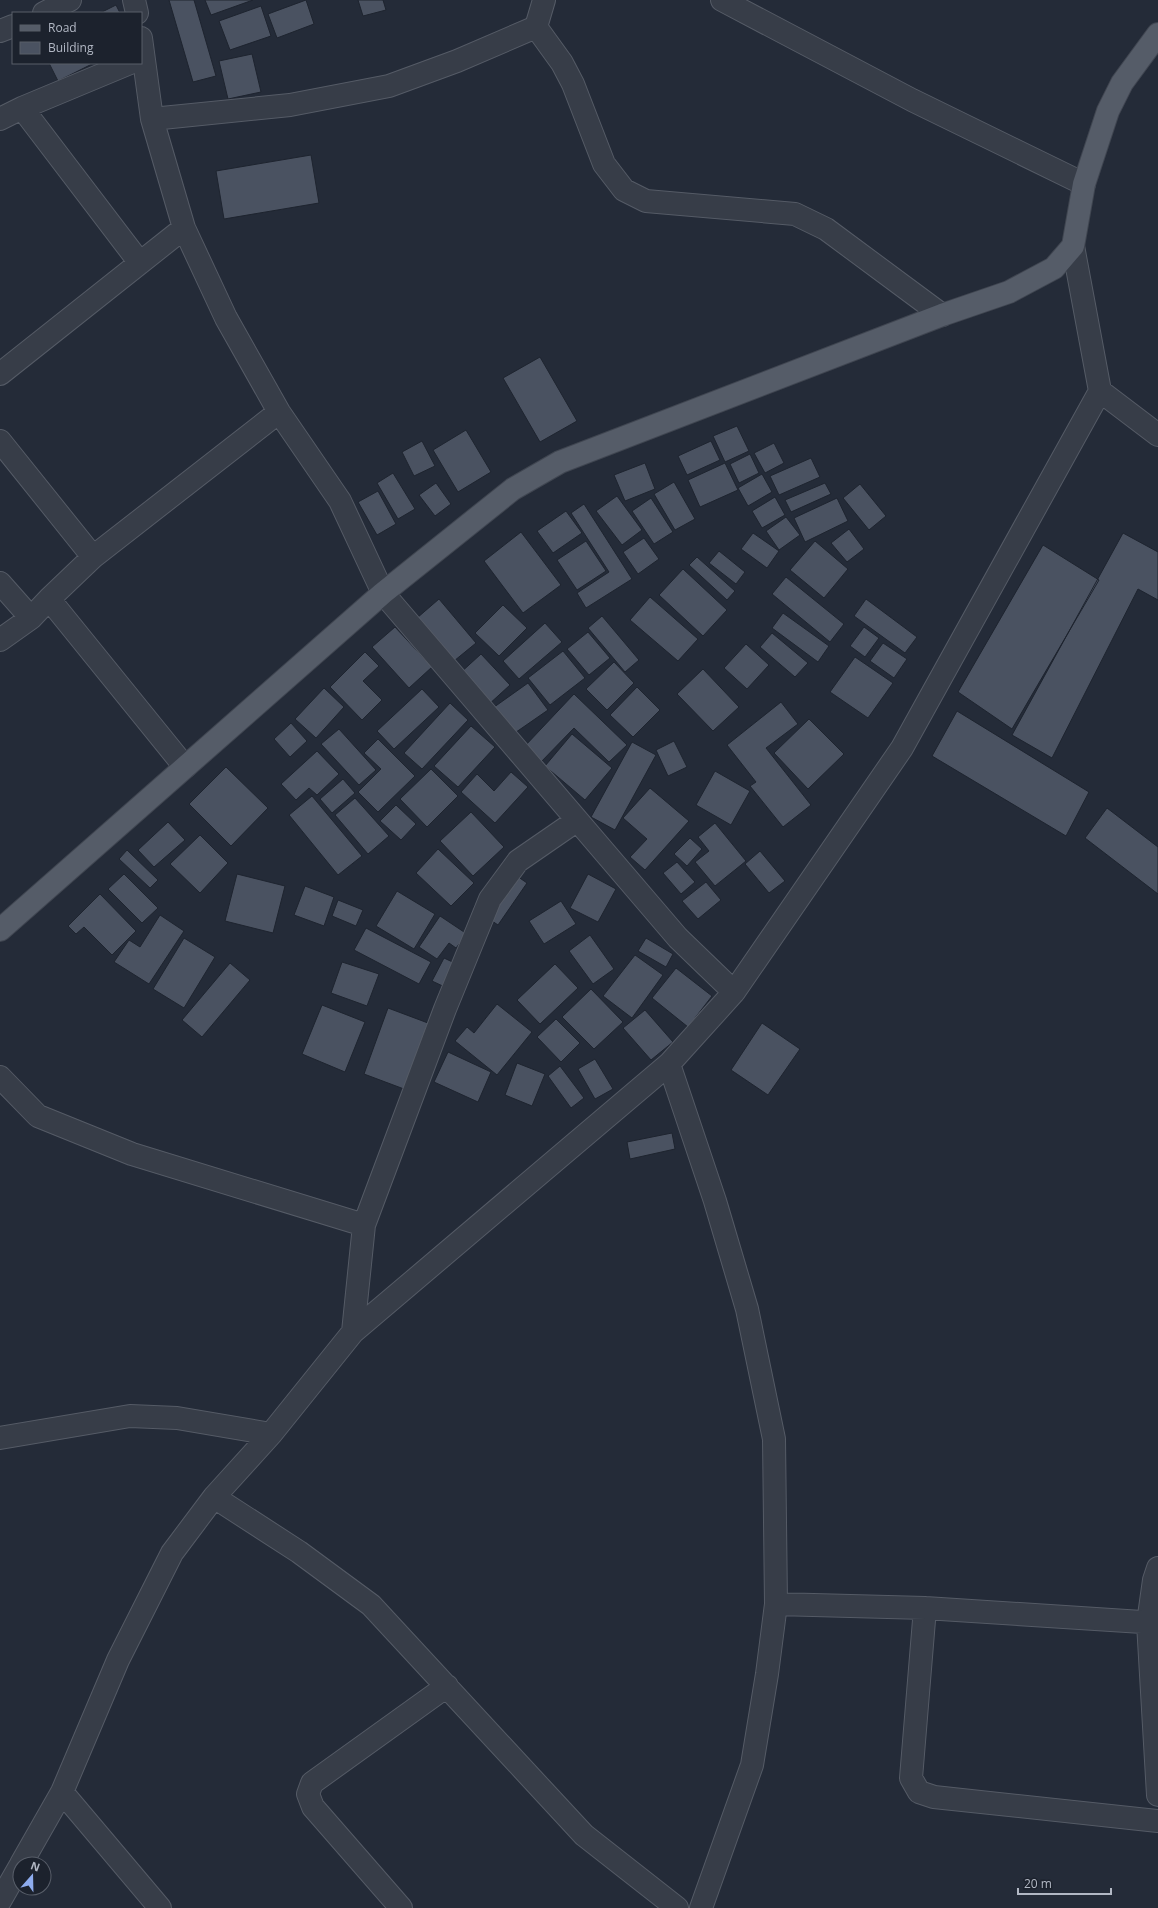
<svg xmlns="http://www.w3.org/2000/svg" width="1158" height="1908" viewBox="0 0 1158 1908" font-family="'Open Sans',sans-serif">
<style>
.building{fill:#4a5261;stroke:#1e242f}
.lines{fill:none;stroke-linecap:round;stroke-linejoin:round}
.minor-casing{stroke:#555b66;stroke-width:24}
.major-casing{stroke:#404651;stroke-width:24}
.minor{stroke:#373d48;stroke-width:22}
.major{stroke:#555c68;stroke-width:22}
</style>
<rect width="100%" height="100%" fill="#242b38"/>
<!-- building -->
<path class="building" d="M169 0H194L216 76 193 82Z
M205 0H253L211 15Z
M306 0 314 24 277 38 268 14Z
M358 0H383L386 10 363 16Z
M116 5 120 13H100Z
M261 6 271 36 230 50 219 21Z
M252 54 261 92 228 99 219 61Z
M49 63H94L58 81Z
M311 155 319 203 224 219 216 171Z
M540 357 577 421 540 442 503 378Z
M737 426 749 451 725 462 713 436Z
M466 430 491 472 458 492 433 450Z
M422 441 435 466 414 476 402 452Z
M711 441 720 460 687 475 678 456Z
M774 443 784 463 765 473 754 453Z
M750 454 759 473 739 483 730 464Z
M811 458 820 477 779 495 770 476Z
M645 463 655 489 625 501 614 475Z
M725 463 738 490 700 507 688 480Z
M393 473 415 509 398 519 377 483Z
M762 474 772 492 748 506 738 488Z
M674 482 695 519 675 530 654 494Z
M436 483 451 504 435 516 419 495Z
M825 483 831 494 791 512 785 500Z
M860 484 886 516 869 530 843 498Z
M378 491 396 524 377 535 358 502Z
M617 496 642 530 622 545 596 511Z
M775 497 785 515 762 528 752 511Z
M651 498 673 532 654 544 632 511Z
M837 498 848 521 805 542 794 518Z
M584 504 632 579 586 608 577 593 609 572 571 513Z
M566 511 582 533 553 553 537 531Z
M786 517 800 535 779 550 766 531Z
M849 529 864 549 847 562 831 543Z
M521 532 561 585 523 613 484 561Z
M753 533 779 551 767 568 741 549Z
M1123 533 1158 552V600L1138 589 1052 758 1012 735Z
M644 538 659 559 638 574 623 552Z
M586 541 606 571 577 590 557 560Z
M815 541 848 569 824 598 790 570Z
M1043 545 1099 580 1012 729 958 692Z
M719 551 745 572 736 584 709 563Z
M697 557 735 591 727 600 689 565Z
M683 569 727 610 703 636 659 595Z
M786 577 844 624 830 642 772 594Z
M650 597 698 639 678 661 630 620Z
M439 599 476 643 454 661 417 618Z
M866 599 917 637 905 653 854 616Z
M503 605 527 628 499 656 475 633Z
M783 613 829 646 818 662 772 628Z
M602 616 639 660 625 672 588 628Z
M545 623 562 642 519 679 503 661Z
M395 627 432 667 409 688 372 647Z
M864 627 879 638 865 657 850 646Z
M588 632 610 658 589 675 567 649Z
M772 633 808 663 795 677 760 647Z
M883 643 907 659 894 678 870 661Z
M746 644 769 665 747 689 724 668Z
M563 651 585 678 550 705 528 678Z
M365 652 379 666 363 681 382 700 362 720 330 687Z
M481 654 510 685 487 706 458 675Z
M855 657 893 683 868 718 830 692Z
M614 662 634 683 607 710 586 689Z
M703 669 739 707 713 731 677 694Z
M528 683 548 710 509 737 490 710Z
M637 687 660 710 633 737 610 715Z
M324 688 344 707 316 738 295 719Z
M422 689 439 707 394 749 377 731Z
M574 694 627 745 609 762 574 728 540 763 524 747Z
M781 702 798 724 766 748 811 805 783 827 750 786 756 782 727 745Z
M450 703 468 720 422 769 404 753Z
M957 711 1089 792 1066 836 932 756Z
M809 719 844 754 808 789 774 753Z
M291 723 307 741 290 757 274 739Z
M471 726 495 747 458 787 434 766Z
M339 729 376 770 359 785 321 744Z
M572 734 612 768 585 800 545 766Z
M378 739 415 776 378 812 358 792 381 769 364 753Z
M674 741 687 767 668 776 656 750Z
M632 742 656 755 615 830 591 817Z
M317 751 339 774 317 795 309 788 296 800 281 784Z
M226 767 268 808 231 846 189 804Z
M431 769 458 796 427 827 400 799Z
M715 771 750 791 731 825 696 805Z
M511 772 528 787 495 823 461 792 477 774 494 791Z
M343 779 355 793 332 813 320 799Z
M650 788 689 821 645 870 630 857 647 839 623 818Z
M312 796 362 856 338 875 289 815Z
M355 798 389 836 368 854 335 815Z
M396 805 416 824 401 840 380 821Z
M1107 808 1158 847V894L1085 838Z
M471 812 504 847 473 876 440 841Z
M168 822 185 840 154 867 138 850Z
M715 823 746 861 715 886 695 862 709 851 698 837Z
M200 835 228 863 200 893 170 864Z
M690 838 702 849 687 866 674 854Z
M438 849 474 883 451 906 416 873Z
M127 850 158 880 150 888 119 859Z
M760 851 785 881 769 893 745 864Z
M677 862 695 882 681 894 663 873Z
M501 865 527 883 498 925 473 908Z
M124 874 158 908 142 923 108 889Z
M237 874 285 886 273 933 225 921Z
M588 874 616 889 598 922 570 908Z
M706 882 721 900 698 919 682 901Z
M305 886 334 897 324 926 294 915Z
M397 891 435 914 414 949 376 926Z
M100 894 136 931 112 955 84 927 76 934 68 926Z
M338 900 363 910 356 926 332 916Z
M561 901 576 924 544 944 529 921Z
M160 915 184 931 149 984 114 962 129 940 140 947Z
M440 916 467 934 456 948 449 943 437 959 419 947Z
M366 928 431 962 419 984 354 950Z
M590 935 614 969 593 984 569 951Z
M184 938 215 957 184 1008 153 989Z
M646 938 673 954 666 967 638 951Z
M635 955 663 975 632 1018 603 996Z
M444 958 461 966 449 989 432 981Z
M342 962 379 974 367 1006 331 993Z
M230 963 250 980 202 1037 182 1020Z
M555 964 578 988 540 1024 517 1000Z
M676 968 712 996 688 1027 652 998Z
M591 989 623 1022 594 1049 562 1017Z
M497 1004 532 1032 497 1075 455 1041 467 1027 474 1033Z
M322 1005 365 1022 345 1072 302 1054Z
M388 1008 428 1023 404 1089 364 1074Z
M645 1010 673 1042 651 1060 623 1028Z
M556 1019 580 1043 561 1062 537 1037Z
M762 1023 800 1049 768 1095 731 1070Z
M448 1052 491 1072 478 1102 434 1082Z
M595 1059 613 1089 595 1099 578 1069Z
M517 1063 545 1074 532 1106 505 1095Z
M560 1066 584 1098 571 1108 548 1076Z
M672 1133 675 1149 630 1159 627 1142Z"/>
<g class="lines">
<!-- minor casing -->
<g class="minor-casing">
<path id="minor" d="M134 0 137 13
M722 0 912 100 1084 184
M44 13 70 0
M536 27 562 63 573 84 604 164 624 190 646 201 795 214 826 229 942 315
M0 31 13 26
M141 38 152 119 184 228 226 318 279 412 340 501 383 593 678 938 734 992 669 1064
M22 108 140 263
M0 119 22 108 130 63
M152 119 290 105 389 86 457 61 536 27 544 0
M1073 246 1100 391 1158 435
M0 374 184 228
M0 441 93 557
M0 583 31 618
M49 599 185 767
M0 640 31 618 49 599 93 557 279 412
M734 992 902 748 1100 391
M0 1077 38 1116 132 1154 364 1225
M353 1332 364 1225 445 1009 490 899 518 861 576 821
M0 1438 130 1416 177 1418 271 1434 353 1332 669 1064 715 1201 747 1309 774 1439 776 1604 767 1674 752 1765 701 1908
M214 1497 299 1552 371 1605 584 1835 677 1908
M1158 1568 1154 1580 1148 1623 1158 1795
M776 1604 925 1608 1158 1623
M925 1608 911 1778 919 1792 934 1797 1158 1821
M62 1792 160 1908
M21 1864 62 1792 118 1660 172 1553 214 1497 271 1434
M0 1901 20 1866
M401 1908 313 1807 308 1794 312 1783 447 1686"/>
</g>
<!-- major casing -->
<g class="major-casing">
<path id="major" d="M0 930 383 593 513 489 560 462 942 315 1009 292 1054 268 1073 246 1084 184 1108 111 1122 83 1158 34"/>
</g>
<!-- minor -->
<use href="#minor" class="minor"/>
<!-- major -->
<use href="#major" class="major"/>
</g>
<!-- legend -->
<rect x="12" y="12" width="130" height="52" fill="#1c222d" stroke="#585e69"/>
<rect x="20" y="25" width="20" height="6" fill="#555c68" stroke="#585e69"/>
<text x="48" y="32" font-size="12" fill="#b2b8c4">Road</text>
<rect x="20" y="42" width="20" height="12" fill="#4a5261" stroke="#585e69"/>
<text x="48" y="52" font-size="12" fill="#b2b8c4">Building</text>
<!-- north arrow -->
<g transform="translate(32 1876) rotate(20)"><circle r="19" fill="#1c222d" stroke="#585e69"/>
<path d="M0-3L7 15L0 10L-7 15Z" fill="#8eacee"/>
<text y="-6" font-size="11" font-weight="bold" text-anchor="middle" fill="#b2b8c4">N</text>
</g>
<!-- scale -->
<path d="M1018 1888v6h93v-6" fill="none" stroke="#b2b8c4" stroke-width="2"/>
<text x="1024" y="1888" font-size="12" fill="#b2b8c4" stroke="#1c222d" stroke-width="3" paint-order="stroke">20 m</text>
</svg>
